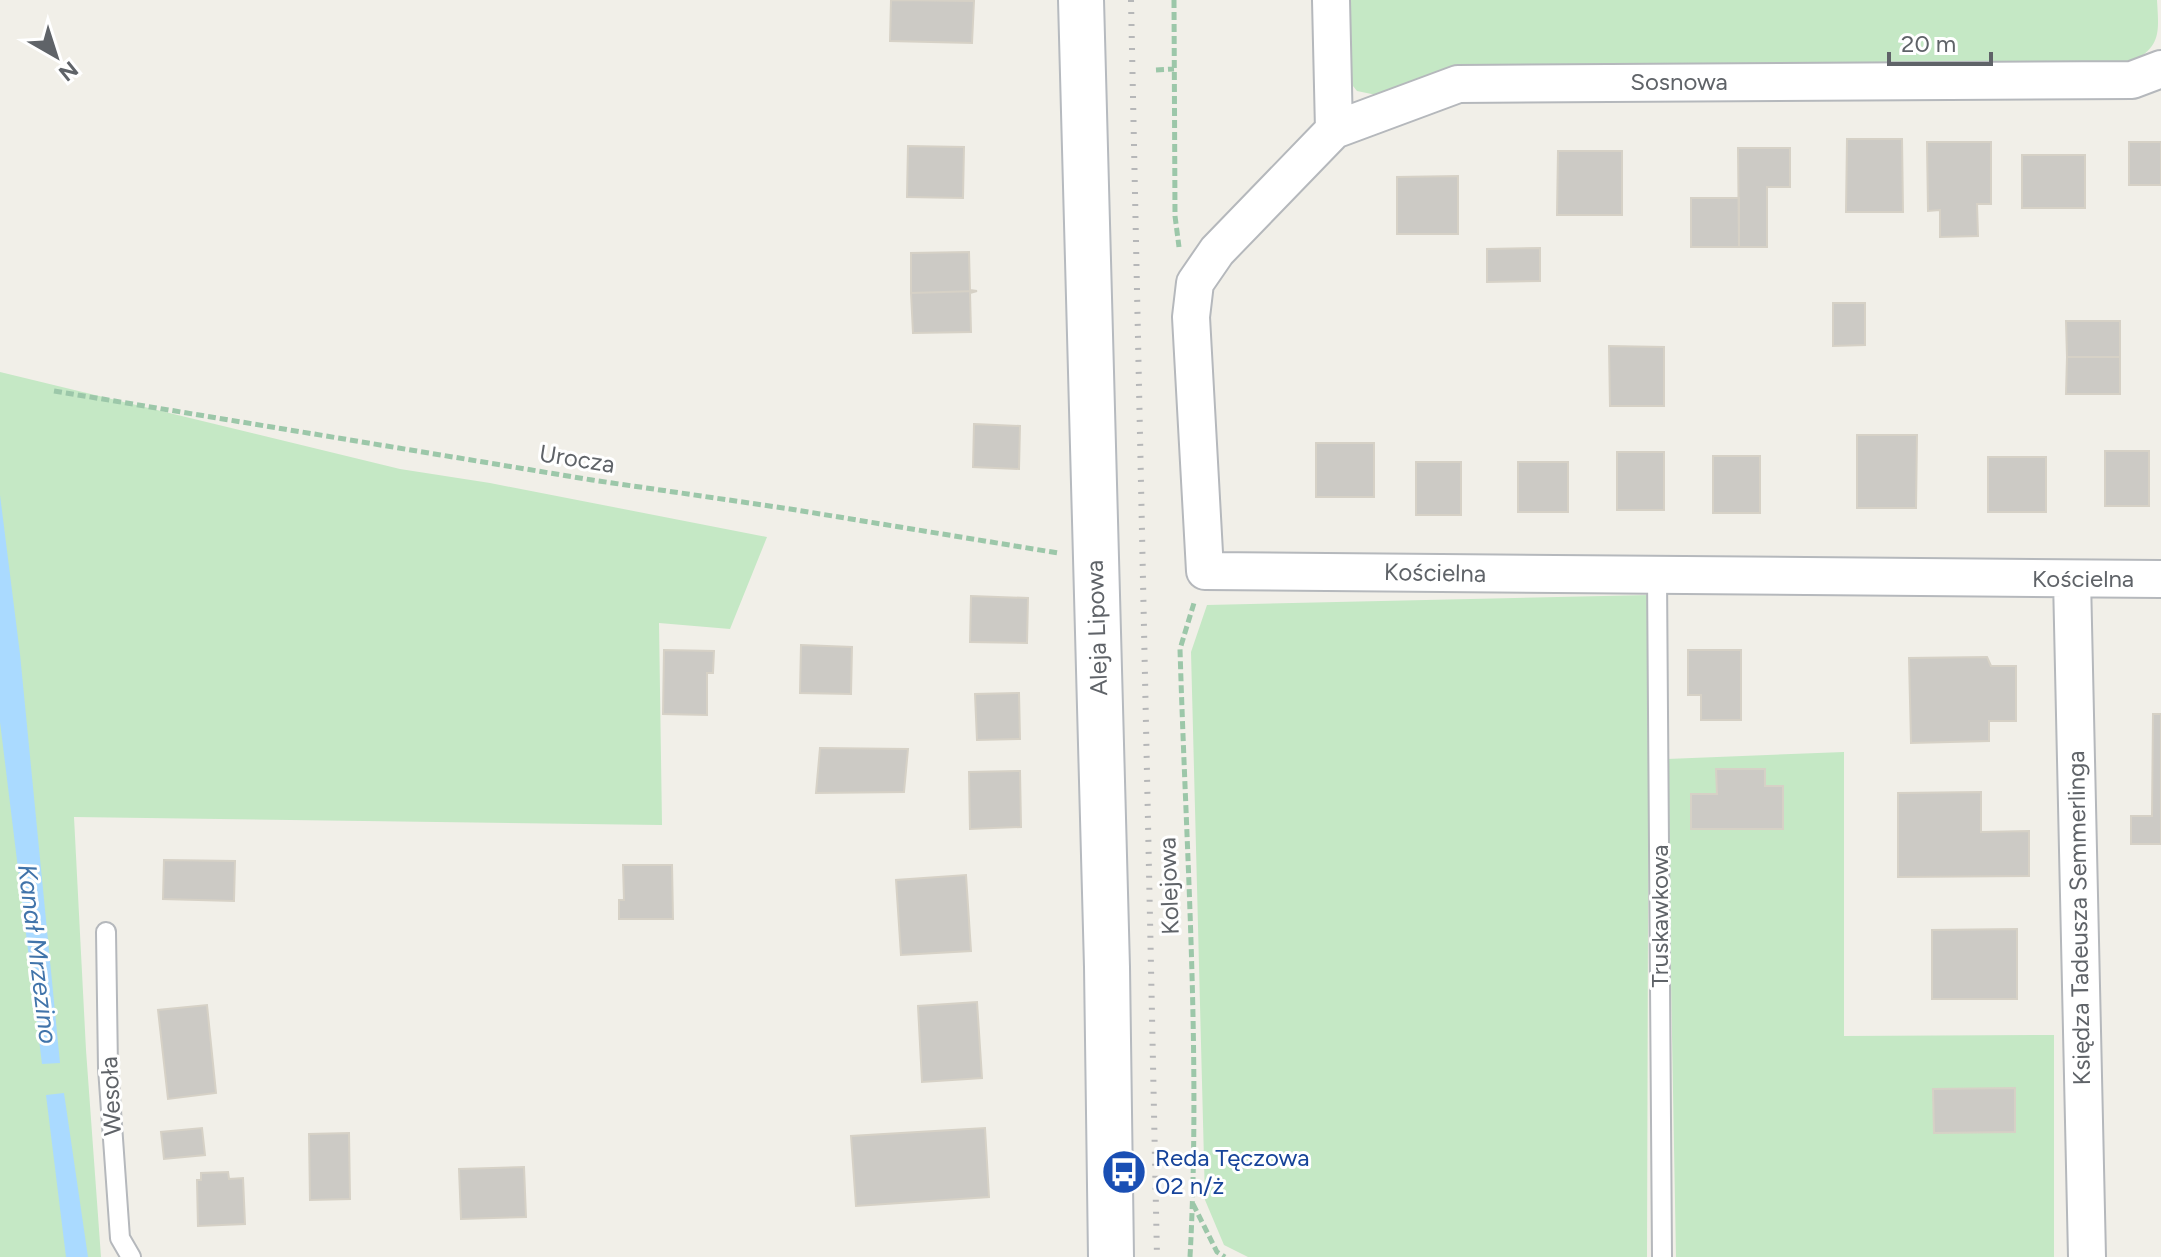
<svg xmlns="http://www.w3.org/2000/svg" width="2161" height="1257" viewBox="0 0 2161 1257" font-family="Figtree,sans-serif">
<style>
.green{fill:#c5e8c5}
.water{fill:#aadaff}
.building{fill:#cccac5;stroke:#d6d1c6;stroke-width:2}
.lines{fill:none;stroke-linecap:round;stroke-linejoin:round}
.lane-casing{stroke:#b5b8bc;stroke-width:22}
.street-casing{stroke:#b5b8bc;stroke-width:40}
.secondary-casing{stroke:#b6babf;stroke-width:48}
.path{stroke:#9cc7a9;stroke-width:5;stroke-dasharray:8 4;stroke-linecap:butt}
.lane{stroke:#fff;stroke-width:18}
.street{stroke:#fff;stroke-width:36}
.secondary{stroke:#fff;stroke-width:44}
.rail{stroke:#b6b7b8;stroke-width:6;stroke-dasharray:2 10;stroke-linecap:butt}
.labels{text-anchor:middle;stroke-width:6;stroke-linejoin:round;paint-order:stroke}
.street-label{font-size:24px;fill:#5f6368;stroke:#fff}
.transit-label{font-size:24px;fill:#164399;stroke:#fff;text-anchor:start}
.water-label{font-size:26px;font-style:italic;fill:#4174aa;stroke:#fff}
</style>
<rect width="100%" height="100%" fill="#f1efe8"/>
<!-- green -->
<path class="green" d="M1340 0H2157C2159 33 2161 46 2132 62L1391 98 1357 91 1340 70Z
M0 372 400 469 490 483 767 537 730 629 659 623 662 825 74 817 86 1050 101 1257H0Z
M1649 595 1647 1257H1248L1224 1245 1205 1200 1191 652 1207 605Z
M1844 752V1036L2054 1035V1257H1676L1667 759Z"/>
<!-- water -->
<path class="water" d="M0 495 20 654 60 1063 42 1064 0 722Z
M64 1093 88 1257H66L46 1095Z"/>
<!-- building -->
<path class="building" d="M891 0 974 1 972 43 890 41Z
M1847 139H1902L1903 212H1846Z
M1927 142H1991V204H1977L1978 236 1940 237V210L1928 211Z
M2129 142H2161V185H2129Z
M908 146 964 147 963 198 907 197Z
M1738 148H1790V187H1767V247H1739Z
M1558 151H1622V215H1557Z
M2022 155H2085V208H2022Z
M1458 176V234H1397V177Z
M1691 198H1739V247H1691Z
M1540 248V281L1487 282V249Z
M969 252 970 290 977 291 911 293V253Z
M977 291 970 293 971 332 913 333 911 293Z
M1833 303H1865V345L1833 346Z
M2066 321H2120V357H2067Z
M1609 346 1664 347V406H1610Z
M2067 357H2120V394H2066Z
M974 424 1020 426 1019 469 973 467Z
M1857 435H1917L1916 508H1857Z
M1316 443H1374V497H1316Z
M2105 451H2149V506H2105Z
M1617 452H1664V510H1617Z
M1713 456H1760V513H1713Z
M1988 457H2046V512H1988Z
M1416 462H1461V515H1416Z
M1518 462H1568V512H1518Z
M971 596 1028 598 1027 643 970 642Z
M801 645 852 647 851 694 800 693Z
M664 650 714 651 713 673H707V715L663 714Z
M1688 650H1741V720H1701V695H1688Z
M1987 657 1991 666H2016V721H1989V741L1911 743 1909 658Z
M1019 693 1020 739 977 740 975 694Z
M2153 714H2161V844H2131V816H2152Z
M820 748 908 749 904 792 816 793Z
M1716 769H1765V786H1783V829H1691V794H1717Z
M1020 771 1021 827 970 829 969 772Z
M1981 792V832L2029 831V876L1898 877V793Z
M164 860 235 861 234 901 163 899Z
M623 865H672L673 919H619V900H624Z
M966 875 971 951 901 955 896 880Z
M2017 929V999H1932V930Z
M977 1002 982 1078 922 1082 918 1006Z
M207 1005 216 1093 168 1099 158 1010Z
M2015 1088V1132L1934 1133 1933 1089Z
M202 1128 205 1155 164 1159 161 1132Z
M985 1128 989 1197 856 1206 851 1136Z
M349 1133 350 1199 310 1200 309 1134Z
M524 1167 526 1217 461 1219 459 1169Z
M228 1172 229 1179 243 1178 245 1224 198 1226 197 1180H201V1173Z"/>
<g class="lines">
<!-- lane casing -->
<g class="lane-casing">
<path id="lane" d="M1657 575 1662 1257
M106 932 108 1068 120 1238 131 1257"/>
</g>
<!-- street casing -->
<g class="street-casing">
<path id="street" d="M1331 0 1334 130
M2161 69 2132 80 1458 84 1334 130 1217 251 1195 283 1191 317 1205 571 2161 579
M2072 579 2087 1257"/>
</g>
<!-- secondary casing -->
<g class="secondary-casing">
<path id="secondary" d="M1081 0 1107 967 1111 1257"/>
</g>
<!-- path -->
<path class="path" d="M1174 0 1175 216 1179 247
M1156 70 1174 69
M54 391 592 480 790 509 1058 553
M1193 1204 1217 1252 1225 1257
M1190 1257C1201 1055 1186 851 1180 649L1194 603"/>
<!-- lane -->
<use href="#lane" class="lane"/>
<!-- street -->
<use href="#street" class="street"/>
<!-- secondary -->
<use href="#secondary" class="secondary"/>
<!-- rail -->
<path class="rail" d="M1131 0 1157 1257"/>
</g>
<!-- icons -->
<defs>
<g id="bus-disc" transform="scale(2.3)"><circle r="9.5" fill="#1a4fb4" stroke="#fff"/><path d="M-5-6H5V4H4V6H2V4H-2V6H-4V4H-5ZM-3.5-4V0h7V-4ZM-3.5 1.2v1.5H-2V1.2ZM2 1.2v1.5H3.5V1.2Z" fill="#fff"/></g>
</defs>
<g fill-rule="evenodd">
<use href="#bus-disc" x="1124" y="1172"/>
</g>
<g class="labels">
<!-- street labels -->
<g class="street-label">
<text x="1679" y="90">Sosnowa</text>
<text transform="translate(577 459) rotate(9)" y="8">Urocza</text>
<text transform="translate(1435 573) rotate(1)" y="8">Kościelna</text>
<text x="2083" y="587">Kościelna</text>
<text transform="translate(1097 628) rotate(-92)" y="8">Aleja Lipowa</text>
<text transform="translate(1169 886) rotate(-92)" y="8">Kolejowa</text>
<text transform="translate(1660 916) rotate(-90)" y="8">Truskawkowa</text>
<text transform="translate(2079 918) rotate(-91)" y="8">Księdza Tadeusza Semmerlinga</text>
<text transform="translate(111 1096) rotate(-93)" y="8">Wesoła</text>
</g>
<!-- transit labels -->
<g class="transit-label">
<text x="1155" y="1166">Reda Tęczowa<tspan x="1155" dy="28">02 n/ż</tspan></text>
</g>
<!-- water labels -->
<g class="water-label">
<text transform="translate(38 954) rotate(83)" y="9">Kanał Mrzezino</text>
</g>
</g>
<!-- north arrow -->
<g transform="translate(56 56) rotate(141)" stroke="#ffffff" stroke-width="6" paint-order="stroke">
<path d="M0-6L14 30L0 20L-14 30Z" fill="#5f6368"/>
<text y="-12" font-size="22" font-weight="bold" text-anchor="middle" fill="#5f6368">N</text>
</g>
<!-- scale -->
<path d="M1889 52v12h102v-12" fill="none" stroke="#5f6368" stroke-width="4"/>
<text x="1901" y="52" font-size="24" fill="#5f6368" stroke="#ffffff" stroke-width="6" paint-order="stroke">20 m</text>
</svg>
